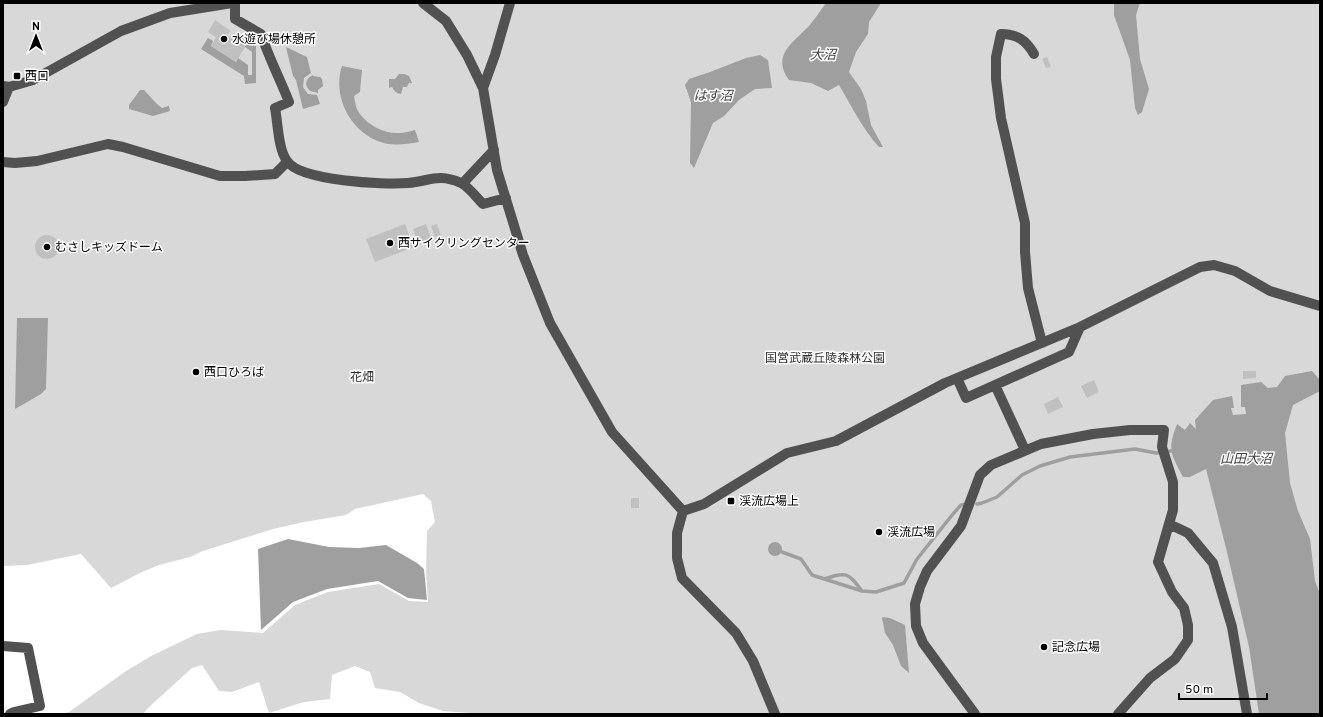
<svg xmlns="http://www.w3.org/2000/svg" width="1323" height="717" viewBox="0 0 1323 717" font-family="Overpass,'Noto Sans JP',sans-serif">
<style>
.green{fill:#d8d8d8}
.water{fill:#9f9f9f}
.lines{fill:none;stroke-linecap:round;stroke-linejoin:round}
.stream{stroke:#9f9f9f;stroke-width:3.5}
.building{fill:#c0c0c0}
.minor{stroke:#515151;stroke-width:10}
.poi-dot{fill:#000;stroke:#fff;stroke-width:1.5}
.labels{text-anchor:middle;stroke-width:3;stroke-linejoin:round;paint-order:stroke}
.poi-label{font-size:12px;fill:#000;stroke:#fff;text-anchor:start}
.park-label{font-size:12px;fill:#2f2f2f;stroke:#fff}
.water-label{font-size:13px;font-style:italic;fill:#404040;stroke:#fff}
</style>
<rect width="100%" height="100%" fill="#fff"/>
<!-- green -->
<path class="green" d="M3 3H1320V714H485L443 711 419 703 400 692 375 688 370 672 355 666 332 675 330 699 304 702 269 713 259 682 232 692 219 691 202 665 192 668 149 707 143 714H62L69 712 126 671 153 655 197 634 221 630 263 633 295 605 328 592 379 584 409 601 428 602 426 572 427 531 435 522 431 501 423 494 355 509 346 515 304 522 273 529 203 551 190 557 159 565 142 572 111 588 81 554 27 565 3 566Z"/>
<!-- water -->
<path class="water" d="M826 3H881L869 22 868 34 856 52 849 72 861 89 866 101 871 125 883 147H879C863 130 851 105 839 85L828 91 811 83 789 80C771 55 793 43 809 26 815 19 820 11 826 3Z
M1114 3H1140L1136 15 1140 59 1149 89 1142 112 1138 115 1135 108 1130 60 1114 15Z
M242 36 256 44V83L245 84 244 76 201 49 208 38 213 41 211 46 236 62 238 58 248 65V75H252V52L238 42Z
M286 47 307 57 311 73 304 78 303 87 308 94 317 95 320 104 303 109 296 80 293 76Z
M760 55 768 60 772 88 755 89 739 100 724 116 713 123 694 168 690 163 691 102 685 85 689 79 710 72 746 58Z
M342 66 362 70 360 92 354 96C355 102 356 109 360 114 368 125 384 134 399 133 404 133 410 131 415 130L419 142C408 144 399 145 388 144 354 138 331 99 342 66Z
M399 74H404L409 76 412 83H409L407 87H403L401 94C397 94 394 91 392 87L389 88V79H395Z
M313 75V76L320 77 322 79 323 86 318 90V93L310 91C304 85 305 79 313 75Z
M140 90H144L157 104 162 108 169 106 170 111 153 116 129 109V105Z
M17 318H48L46 389 41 394 15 409Z
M1312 371 1320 380V391L1293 405 1285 433 1290 483 1298 511 1310 539 1315 581 1320 594V714H1259L1249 647 1227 552 1206 469 1190 477H1183C1171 454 1167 450 1177 424L1185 430 1190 423 1196 429 1195 420 1213 400 1232 396 1234 408H1231L1233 415 1246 414 1245 407H1241V385L1261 382 1268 388 1277 387 1285 376Z
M288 539 329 547 359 548 386 545 417 563 424 569 427 600 408 598 378 581 327 589 293 602 261 630 258 549Z
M768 549a7 7 0 1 1 14 0a7 7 0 1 1-14 0Z
M883 617 890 618 905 625 909 673 901 666 893 645 885 633 882 618Z"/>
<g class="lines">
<!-- stream -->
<path class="stream" d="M977 504 982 503 997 497 1022 475 1040 466 1070 457 1135 449 1156 453 1171 451
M782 552 801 559 812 575 862 591 876 592 904 583 917 559 953 514 961 505 966 504
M824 579C847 571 848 573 862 591"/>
</g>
<!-- building -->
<path class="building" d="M215 20 231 31 227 35 245 47 236 62 211 46 216 37 208 32Z
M1047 57 1051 67 1046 68 1042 59Z
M405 224 414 247 375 262 366 239Z
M426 224 432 240 419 245 413 229Z
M437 224 441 235 435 237 431 226Z
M35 247a12 12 0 1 1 24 0a12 12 0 1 1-24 0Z
M1243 371H1256V378L1243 379Z
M1094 380 1099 392 1087 398 1081 386Z
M1058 397 1063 407 1048 414 1044 404Z
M631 498H639V508H631Z"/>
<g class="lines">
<!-- minor -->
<path class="minor" d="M235 3V19L261 34C269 58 280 79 289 102L275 108C278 123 278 149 287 161 300 181 384 185 408 183 430 181 438 173 461 183 468 186 478 199 483 204L506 198
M423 3 446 21 467 55 483 88 497 170 523 255 550 323 612 432 683 511
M1034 54C1026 40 1017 34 1001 34L996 57V79L1001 118 1025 223V252L1028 288 1042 343
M3 86 9 87 33 80 121 31 170 13 232 3
M483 88 495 55 510 3
M3 102 9 87
M3 162 15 163 37 161 108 144 123 147 220 176H245L275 174 287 162
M463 183 494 150
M957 378 966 398 1069 352 1080 327
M995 385 1025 450
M683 511 704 504 787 453 836 441 945 383 1080 327 1200 267 1214 265 1235 271 1270 291 1320 306
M683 511 677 533V558L682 578 736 633 753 661 775 714
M1169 524 1188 533 1213 563 1232 627 1247 714
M3 646 28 648 40 706 14 712 10 714
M975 714 923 643 916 626 915 604 920 587 927 571 961 526 980 475 991 465 1041 444 1093 434 1130 430H1164L1162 447 1173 482V510L1158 562 1172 592 1184 608 1188 625V640L1175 659 1150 678 1118 714"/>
</g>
<!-- markers -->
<g class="poi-dot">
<circle cx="224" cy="39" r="4"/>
<rect x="13" y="72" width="8" height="8" rx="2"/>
<circle cx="390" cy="243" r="4"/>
<circle cx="47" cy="247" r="4"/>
<circle cx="196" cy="372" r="4"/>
<rect x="727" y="497" width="8" height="8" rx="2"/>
<circle cx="879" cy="532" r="4"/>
<circle cx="1044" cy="647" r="4"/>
</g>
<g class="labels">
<!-- poi labels -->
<g class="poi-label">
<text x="232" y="43">水遊び場休憩所</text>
<text x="25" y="80">西口</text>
<text x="398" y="247">西サイクリングセンター</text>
<text x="55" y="251">むさしキッズドーム</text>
<text x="204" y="376">西口ひろば</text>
<text x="739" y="505">渓流広場上</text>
<text x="887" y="536">渓流広場</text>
<text x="1052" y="651">記念広場</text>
</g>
<!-- park labels -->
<g class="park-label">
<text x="825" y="362">国営武蔵丘陵森林公園</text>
<text x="362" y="381">花畑</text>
</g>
<!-- water labels -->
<g class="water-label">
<text x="823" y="59">大沼</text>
<text x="713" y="100">はす沼</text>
<text x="1246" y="463">山田大沼</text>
</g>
</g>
<!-- border -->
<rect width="1323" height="717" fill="none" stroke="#000000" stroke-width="8"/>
<!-- north arrow -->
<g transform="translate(36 36)" stroke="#ffffff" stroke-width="3" paint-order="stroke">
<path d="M0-3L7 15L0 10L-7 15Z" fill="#000000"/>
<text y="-6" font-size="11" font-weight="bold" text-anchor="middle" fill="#000000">N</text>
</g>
<!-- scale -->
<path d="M1179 693v6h88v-6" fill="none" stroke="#000000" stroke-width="2"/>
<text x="1185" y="693" font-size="12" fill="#000000" stroke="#ffffff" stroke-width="3" paint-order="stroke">50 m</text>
</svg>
